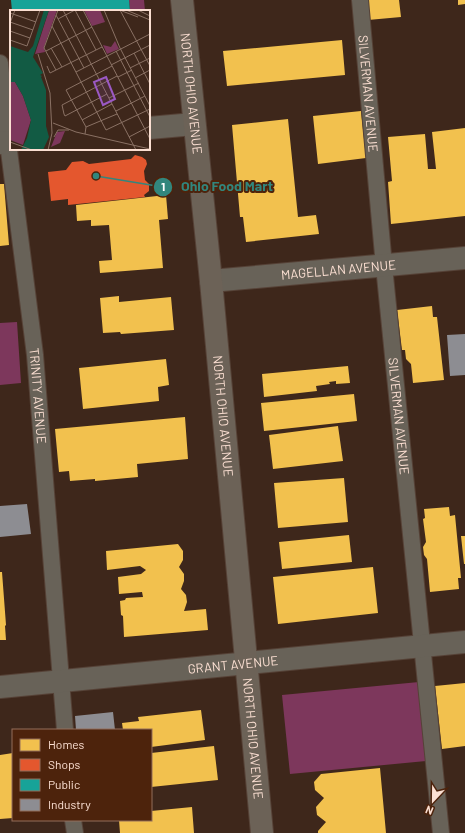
<svg xmlns="http://www.w3.org/2000/svg" width="465" height="833" viewBox="0 0 465 833" font-family="Barlow,sans-serif">
<style>
.green{fill:#7d375c}
.homes{fill:#f2c14e}
.shops{fill:#e4572e}
.public{fill:#17a398}
.industry{fill:#8d8d92}
.lines{fill:none;stroke-linecap:round;stroke-linejoin:round}
.lane-casing{stroke:#564237;stroke-width:18}
.street-casing{stroke:#564237;stroke-width:24}
.secondary-casing{stroke:#564237;stroke-width:24}
.lane{stroke:#686258;stroke-width:16}
.street{stroke:#686258;stroke-width:22}
.secondary{stroke:#6c6257;stroke-width:22}
.labels{text-anchor:middle;stroke-width:4;stroke-linejoin:round;paint-order:stroke}
.street-label{font-size:13px;fill:#fbdfd2;stroke:#4d230c}
.inset-road{fill:none;stroke:#8a7164;stroke-width:1}
.view{fill:#9b59c4;fill-opacity:0.15;stroke:#9b59c4;stroke-width:2}
.inset-edge{fill:none;stroke:#fbdfd2;stroke-width:2}
.leader{fill:none;stroke:#32867d;stroke-width:1.5}
.callout-dot{fill:#32867d;stroke:#4d230c;stroke-width:1.5}
.mark-label{font-size:12px;text-anchor:middle;font-weight:bold;fill:#fff}
.callout-label{font-size:14px;text-anchor:middle;font-weight:bold;fill:#32867d;stroke:#4d230c;stroke-width:4;stroke-linejoin:round;paint-order:stroke}
</style>
<rect width="100%" height="100%" fill="#3e271b"/>
<!-- green -->
<path class="green" d="M129 0H144L145 11H130Z
M17 322 21 383 0 385V323Z
M419 682 426 761 290 774 282 695Z"/>
<!-- homes -->
<path class="homes" d="M366 0H399L401 17 368 20Z
M458 0H465V4L458 5Z
M342 40 345 75 227 86 223 51Z
M361 111 366 158 318 164 313 116Z
M288 119 298 217 316 215 319 234 246 242 243 217H240L232 125Z
M465 128V216L391 224 388 182 392 181 388 137 425 134 428 169H436L432 132Z
M0 184H4L9 245 0 246Z
M166 195 168 219 159 220 163 268 100 273 99 261 112 260 109 225 91 226V220L77 221 76 205Z
M119 296V302L171 297 174 330 121 334 120 332 103 333 100 298Z
M432 306 433 317H437L444 380 413 383 411 364 406 359 405 350H402L397 310Z
M166 359 169 385 158 387 159 401 83 409 79 368Z
M348 366 350 383 336 384V381L329 382 330 384 316 386 317 391 264 397 262 374Z
M354 394 357 421 264 431 261 403Z
M185 417 188 459 137 464 138 477 95 481V479L70 481 69 471 59 472 55 429Z
M338 426 343 461 273 469 269 435Z
M344 478 348 522 278 528 274 483Z
M449 507 450 516 455 515 461 578H458L459 589 430 592 427 559 424 555 423 547 426 542 423 519 425 518 424 509Z
M349 535 352 562 282 569 279 542Z
M461 536H465V564H464Z
M178 544 183 551V560L179 567 184 574V581L181 589 186 595 187 602 184 611 206 609 208 630 124 637 123 616 121 615 120 601 125 600 126 598 143 597 142 592 119 594 118 577 141 574 146 570 140 566 107 570 106 551Z
M373 567 378 613 278 624 273 577Z
M0 572H2L6 625 5 626 6 640H0Z
M465 683V746L442 749 435 686Z
M201 710 205 740 151 747V730H123L122 723 139 721 138 717Z
M214 746 218 780 151 787V753Z
M13 753V818L0 819V755Z
M380 768 386 833H318V831L326 822 317 815 316 807 324 798 315 790 314 782 321 774Z
M192 807 194 833H120L119 820H151V811Z"/>
<!-- shops -->
<path class="shops" d="M135 155 142 157 146 160 147 164 144 171 145 180 149 184V191L144 195 145 197 68 205V199L51 201 48 172 66 170 72 162 83 161 89 164 131 159Z"/>
<!-- public -->
<path class="public" d="M11 0H129L130 11H12Z"/>
<!-- industry -->
<path class="industry" d="M465 334V375L450 376 447 335Z
M27 504 31 534 0 537V506Z
M113 712 115 730H76L75 716Z"/>
<g class="lines">
<!-- lane casing -->
<g class="lane-casing">
<g id="lane">
<path id="s1" d="M360 0 384 266 441 833"/>
<path id="s2" d="M0 63 8 143 35 355 65 730"/>
<path d="M73 820 75 833"/>
</g>
</g>
<!-- street casing -->
<g class="street-casing">
<g id="street">
<path d="M149 128 194 124"/>
<path d="M0 143 11 142"/>
<path id="s3" d="M211 281 465 258"/>
<path id="s4" d="M0 687 465 642"/>
</g>
</g>
<!-- secondary casing -->
<g class="secondary-casing">
<g id="secondary">
<path id="s5" d="M182 0 211 281 262 833"/>
</g>
</g>
<!-- lane -->
<use href="#lane" class="lane"/>
<!-- street -->
<use href="#street" class="street"/>
<!-- secondary -->
<use href="#secondary" class="secondary"/>
</g>
<g class="labels">
<!-- street labels -->
<g class="street-label">
<text dy="5" stroke="none"><textPath href="#s5" startOffset="94">NORTH OHIO AVENUE</textPath></text>
<text dy="5" stroke="none"><textPath href="#s1" startOffset="94">SILVERMAN AVENUE</textPath></text>
<text dy="5" stroke="none"><textPath href="#s3" startOffset="128">MAGELLAN AVENUE</textPath></text>
<text dy="5" stroke="none"><textPath href="#s2" startOffset="335">TRINITY AVENUE</textPath></text>
<text dy="5" stroke="none"><textPath href="#s5" startOffset="418">NORTH OHIO AVENUE</textPath></text>
<text dy="5" stroke="none"><textPath href="#s1" startOffset="418">SILVERMAN AVENUE</textPath></text>
<text dy="5" stroke="none"><textPath href="#s4" startOffset="234">GRANT AVENUE</textPath></text>
<text dy="5" stroke="none"><textPath href="#s5" startOffset="742">NORTH OHIO AVENUE</textPath></text>
</g>
</g>
<!-- overview -->
<g transform="translate(10 10)">
<rect width="140" height="140" fill="#3e271b"/>
<path d="M39 0H47L34 37 35 42 25 44ZM74 0H90L95 12 82 16ZM105 31 109 39 97 44 93 35 101 37ZM0 72H5L13 86 21 110 13 135 0 130ZM55 121 50 133 41 137 47 122Z" fill="#7d375c"/>
<path d="M34 0H39L23 47 33 63 30 65 32 66 31 67 36 80V116L39 127 33 140H11L17 128 21 110 13 86 5 72H0V36L18 42 23 36Z" fill="#125b44"/>
<path class="inset-road" d="M53 0 126 140M65 0 86 40M73 0 140 129M94 0 110 38 140 96M110 0 140 56M116 0 140 10M128 0 140 6M112 1 128 7M0 3 26 12M46 5 74 58M48 9 65 0M0 12 23 20M0 13 5 0M42 16 96 120 140 99M0 21 20 28M0 30 17 36 30 0M41 38 52 57M36 41 82 17M106 41 140 107M124 43 140 74M28 44 40 83 42 123 38 140M101 55 140 35M37 56 40 63 92 37M120 58 140 48M46 60 34 38 48 0M66 62 140 24M108 67 122 60M125 68 140 60M97 84 55 106 54 104 52 95 107 66M99 88 129 73M106 101 135 86M72 110 102 94M43 113 66 122M76 117 107 104M66 122 140 139M75 124 76 117 56 80 102 56M44 127 48 120H59M119 127 140 116M0 132 22 140"/>
<path class="view" d="M96 67 105 89 93 95 84 72Z"/>
<rect width="140" height="140" class="inset-edge"/>
</g>
<!-- callouts -->
<path class="leader" d="M96 176L163 187"/>
<g class="callout-dot">
<circle cx="96" cy="176" r="4"/>
<circle cx="163" cy="187" r="10"/>
</g>
<g class="mark-label">
<text x="163" y="191">1</text>
</g>
<g class="callout-label">
<text x="227" y="191">Ohio Food Mart</text>
</g>
<!-- legend -->
<rect x="12" y="729" width="140" height="92" fill="#4d230c" stroke="#936e5b"/>
<rect x="20" y="739" width="20" height="12" fill="#f2c14e" stroke="#936e5b"/>
<text x="48" y="749" font-size="12" fill="#fbdfd2">Homes</text>
<rect x="20" y="759" width="20" height="12" fill="#e4572e" stroke="#936e5b"/>
<text x="48" y="769" font-size="12" fill="#fbdfd2">Shops</text>
<rect x="20" y="779" width="20" height="12" fill="#17a398" stroke="#936e5b"/>
<text x="48" y="789" font-size="12" fill="#fbdfd2">Public</text>
<rect x="20" y="799" width="20" height="12" fill="#8d8d92" stroke="#936e5b"/>
<text x="48" y="809" font-size="12" fill="#fbdfd2">Industry</text>
<!-- north arrow -->
<g transform="translate(433 801) rotate(202)" stroke="#4d230c" stroke-width="3" paint-order="stroke">
<path d="M0-3L7 15L0 10L-7 15Z" fill="#fbdfd2"/>
<text y="-6" font-size="11" font-weight="bold" text-anchor="middle" fill="#fbdfd2">N</text>
</g>
</svg>
